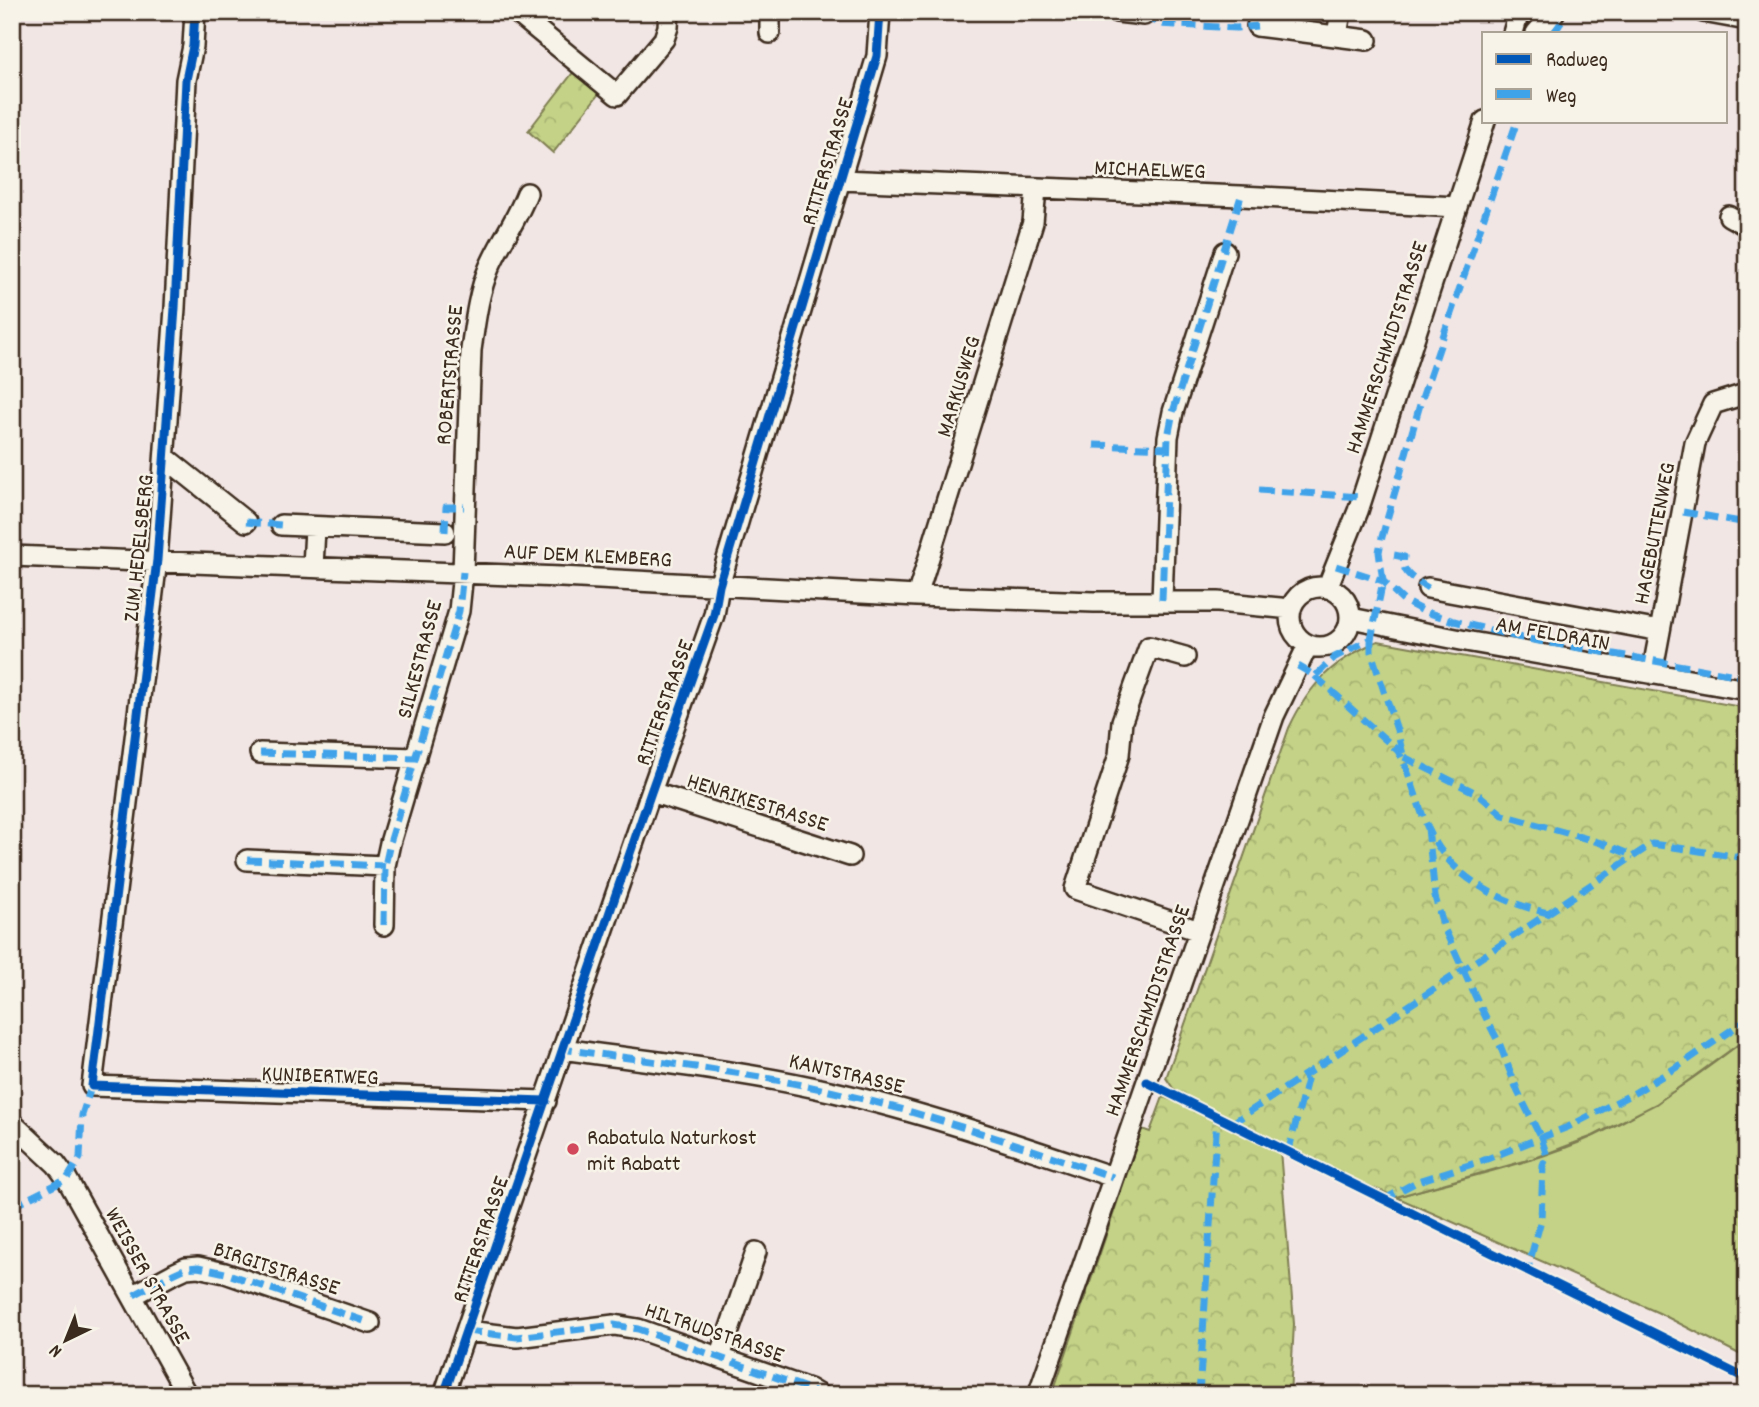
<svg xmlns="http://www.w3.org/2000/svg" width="1759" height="1407" viewBox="0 0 1759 1407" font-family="Dekko,sans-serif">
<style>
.green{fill:#c3d286;stroke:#7f7e52;stroke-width:2}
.forest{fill:url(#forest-crowns);stroke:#7f7e52;stroke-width:2}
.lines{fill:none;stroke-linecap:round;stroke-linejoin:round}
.minor-casing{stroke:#3b2a1e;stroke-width:24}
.minor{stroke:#f7f3e8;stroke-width:19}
.quiet{stroke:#3fa3ea;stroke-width:7;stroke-dasharray:14 7;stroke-linecap:butt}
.cycleway-casing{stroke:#f7f3e8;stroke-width:13}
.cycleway{stroke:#0057b8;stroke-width:9}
.poi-dot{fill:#d1495b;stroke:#f7f3e8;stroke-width:2.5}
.labels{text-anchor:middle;stroke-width:5;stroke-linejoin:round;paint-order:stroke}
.street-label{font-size:23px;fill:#3b2a1e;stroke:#f7f3e8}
.poi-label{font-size:23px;fill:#3b2a1e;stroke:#f7f3e8;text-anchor:start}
</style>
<defs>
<pattern id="forest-crowns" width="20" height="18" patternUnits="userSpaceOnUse" patternTransform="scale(1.75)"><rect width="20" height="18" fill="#c3d286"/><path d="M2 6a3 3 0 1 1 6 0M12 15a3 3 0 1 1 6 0" fill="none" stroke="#a8b473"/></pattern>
</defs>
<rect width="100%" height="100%" fill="#f2e6e4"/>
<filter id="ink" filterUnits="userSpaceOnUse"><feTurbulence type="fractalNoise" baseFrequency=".0143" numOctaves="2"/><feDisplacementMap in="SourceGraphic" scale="14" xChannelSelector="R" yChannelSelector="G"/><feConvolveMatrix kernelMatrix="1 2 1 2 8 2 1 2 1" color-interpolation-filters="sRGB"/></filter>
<g filter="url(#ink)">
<!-- green -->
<path class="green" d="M1747 1038V1358L1659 1313 1396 1197C1462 1178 1532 1164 1594 1136 1650 1110 1699 1075 1747 1038Z"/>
<!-- forest -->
<path class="forest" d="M575 70 601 91 553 153 528 131Z
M1378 641 1747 708V1038L1656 1104 1593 1136 1535 1158 1396 1197 1280 1150 1294 1324 1290 1395H1052L1142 1129 1150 1132 1163 1097 1214 1116 1173 1088 1166 1078 1289 728C1310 683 1333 661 1378 641Z"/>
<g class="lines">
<!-- minor casing -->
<g class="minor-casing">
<path id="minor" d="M195 12 193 46 186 80 175 308 157 560 92 1086 546 1101
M516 12 617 95 664 39 668 27 669 12
M1117 12 1144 15
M1703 12 1747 20
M1257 26 1367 40
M770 33V12
M1513 33 1519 12
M1536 33 1555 12
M1337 35 1341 12
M841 180 1241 196 1457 207
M1729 216 1747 226
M166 458 246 522
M281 525 445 532
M12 556 561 577 917 596 1094 602H1218L1291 609
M313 567 315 528
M1290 617a30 30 0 1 1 60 0a30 30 0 1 1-60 0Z
M1327 588 1358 511 1485 121
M1428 588 1660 631
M917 596 1033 222 1036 189
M1162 600 1168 437 1173 412 1225 252
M1351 618 1471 642 1747 690
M1185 657 1149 647 1122 721 1119 755 1075 889 1199 931
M1652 674 1695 443 1713 404 1742 395 1747 396
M260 753 416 758
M651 792 850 856
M247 860 385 866
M384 925 385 866 390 843 459 611 463 572 471 350C475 323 478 294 489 268 500 242 517 220 527 193
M562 1049C653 1062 745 1071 834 1092 929 1114 1021 1146 1113 1177
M12 1123 56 1164 67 1179 187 1395
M134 1295 173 1274 186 1268 198 1267 225 1273 370 1323
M467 1331 517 1337 614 1325 638 1329 809 1389 819 1395
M720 1357 756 1252
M444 1395 651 792 714 615 719 586 877 56 880 12
M1038 1395 1274 716 1308 645"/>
</g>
<!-- minor -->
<use href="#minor" class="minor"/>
<!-- quiet -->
<path class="quiet" d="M1144 15 1159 24 1236 28 1257 26
M1554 33 1568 12
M1094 445 1168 448
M1259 490 1362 497
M1683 512 1747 523
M246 522 281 525
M445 532 446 507H464
M1394 555 1404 557C1400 574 1416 580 1428 588
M1336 566 1383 581 1404 601 1423 611 1454 621 1522 638 1747 677
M1162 600 1168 437 1173 412 1241 196
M1371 639V652L1397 730 1404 759
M1298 666 1315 676 1335 657 1371 639 1383 581 1379 552 1382 537 1421 401 1517 121
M1315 676 1398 751C1411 774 1416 801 1427 826 1449 877 1497 901 1548 913
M260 753 416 758
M1404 757 1478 794 1503 815 1598 842 1634 856
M1428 828 1435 897 1444 928 1478 1002 1500 1045 1518 1092 1541 1138 1547 1156 1543 1166 1541 1220 1529 1264 1530 1272
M247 860 385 866
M384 925 385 866 390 843 459 611 463 572
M563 1046 562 1049C653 1062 745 1071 834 1092 929 1114 1021 1146 1113 1177
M1231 1124 1652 844 1747 858
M1288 1153 1309 1072
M1383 1200 1418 1181 1482 1161 1568 1127 1636 1092 1685 1062 1747 1019
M12 1207 67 1179 80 1158 82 1115 93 1081
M134 1295 173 1274 186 1268 198 1267 225 1273 370 1323
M467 1331 517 1337 614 1325 638 1329 809 1389 819 1395
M1199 1395 1217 1118"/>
<!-- cycleway casing -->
<g class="cycleway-casing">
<path id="cycleway" d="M195 12 193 46 186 80 175 308 157 560 92 1086 546 1101
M1147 1082 1747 1379
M444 1395 651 792 714 615 719 586 877 56 880 12"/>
</g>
<!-- cycleway -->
<use href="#cycleway" class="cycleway"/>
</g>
</g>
<!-- markers -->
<circle class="poi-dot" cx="573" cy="1149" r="7"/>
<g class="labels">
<!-- street labels -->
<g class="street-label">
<text transform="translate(826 161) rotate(-73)" y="8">RITTERSTRASSE</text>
<text transform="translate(1150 168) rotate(2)" y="8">MICHAELWEG</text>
<text transform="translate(1385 347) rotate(-72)" y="8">HAMMERSCHMIDTSTRASSE</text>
<text transform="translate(448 375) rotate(-85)" y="8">ROBERTSTRASSE</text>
<text transform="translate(957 386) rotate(-73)" y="8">MARKUSWEG</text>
<text transform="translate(1653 533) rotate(-79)" y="8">HAGEBUTTENWEG</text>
<text transform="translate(137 548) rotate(-84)" y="8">ZUM HEDELSBERG</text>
<text transform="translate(588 554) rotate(3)" y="8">AUF DEM KLEMBERG</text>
<text transform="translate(1553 632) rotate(10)" y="8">AM FELDRAIN</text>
<text transform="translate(418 659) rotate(-75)" y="8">SILKESTRASSE</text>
<text transform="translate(663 702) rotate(-70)" y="8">RITTERSTRASSE</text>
<text transform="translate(758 801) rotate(18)" y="8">HENRIKESTRASSE</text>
<text transform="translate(1146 1010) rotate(-71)" y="8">HAMMERSCHMIDTSTRASSE</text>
<text transform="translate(847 1072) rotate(13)" y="8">KANTSTRASSE</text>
<text transform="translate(320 1074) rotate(2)" y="8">KUNIBERTWEG</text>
<text transform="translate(479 1239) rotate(-71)" y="8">RITTERSTRASSE</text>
<text transform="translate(277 1267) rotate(18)" y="8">BIRGITSTRASSE</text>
<text transform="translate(149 1275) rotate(61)" y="8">WEISSER STRASSE</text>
<text transform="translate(715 1331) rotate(19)" y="8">HILTRUDSTRASSE</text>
</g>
<!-- poi labels -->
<g class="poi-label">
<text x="587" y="1144">Rabatula Naturkost<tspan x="587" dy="26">mit Rabatt</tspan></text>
</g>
</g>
<!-- margin -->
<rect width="1759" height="1407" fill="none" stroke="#f7f3e8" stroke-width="42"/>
<rect x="21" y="21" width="1717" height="1365" fill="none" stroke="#3b2a1e" stroke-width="2.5" filter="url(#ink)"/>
<!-- legend -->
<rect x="1482" y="32" width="245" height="91" fill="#f7f3e8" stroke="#aca397" stroke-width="2"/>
<rect x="1496" y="54" width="35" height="10" fill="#0057b8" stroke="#aca397" stroke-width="2"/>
<text x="1546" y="66" font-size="21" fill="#3b2a1e">Radweg</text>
<rect x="1496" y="89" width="35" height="10" fill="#3fa3ea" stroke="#aca397" stroke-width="2"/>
<text x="1546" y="102" font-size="21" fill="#3b2a1e">Weg</text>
<!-- north arrow -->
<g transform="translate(66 1340) rotate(223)" stroke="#f7f3e8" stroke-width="5" paint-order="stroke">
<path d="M0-5L12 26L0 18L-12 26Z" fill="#3b2a1e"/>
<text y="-10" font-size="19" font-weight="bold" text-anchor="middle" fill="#3b2a1e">N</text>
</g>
</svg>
